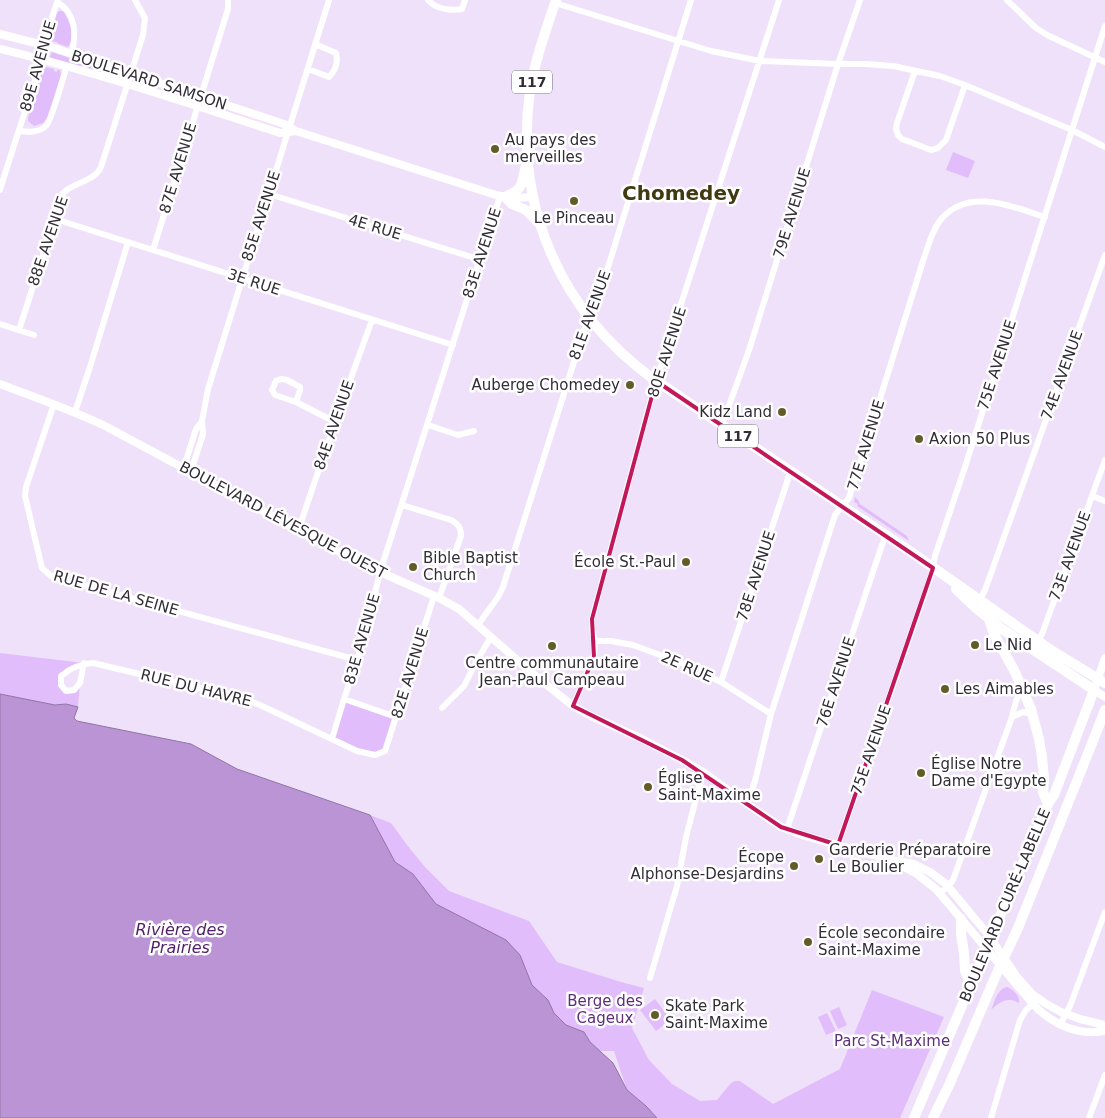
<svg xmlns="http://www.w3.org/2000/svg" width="1105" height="1118" viewBox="0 0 1105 1118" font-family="'DejaVu Sans',sans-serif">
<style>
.green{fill:#e1bdfb}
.water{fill:#ba94d4;stroke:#9175a5}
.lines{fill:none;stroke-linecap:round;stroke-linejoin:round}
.minor{stroke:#fff;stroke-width:6}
.tertiary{stroke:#fff;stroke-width:8}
.primary{stroke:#fff;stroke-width:10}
.marked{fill:none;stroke:#c2185b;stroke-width:4;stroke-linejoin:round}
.poi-dot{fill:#645c28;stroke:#fff;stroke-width:2}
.labels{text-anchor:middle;stroke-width:5;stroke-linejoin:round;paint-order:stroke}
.shield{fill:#fff;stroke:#706b72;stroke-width:1}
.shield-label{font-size:14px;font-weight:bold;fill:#322c36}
.street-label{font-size:15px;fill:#322c36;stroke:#fff}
.poi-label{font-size:15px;fill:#322c36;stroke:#fff;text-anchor:start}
.park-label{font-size:15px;fill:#5e2e7a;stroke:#fff}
.water-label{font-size:16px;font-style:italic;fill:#4f1e6a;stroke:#fff}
.district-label{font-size:20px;font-weight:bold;fill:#413a10;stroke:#fff}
</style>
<rect width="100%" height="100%" fill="#f0e1fa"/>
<!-- green -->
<path class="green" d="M59 11H63C70 21 76 37 68 47L57 43V42L51 41 50 39 57 13Z
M52 52 119 75V77L51 58 50 57Z
M46 67 54 69V71L57 72V70H60L61 75 47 118 43 123 34 126 28 121V118L43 69Z
M953 152 975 161 968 178 946 170Z
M855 497 858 500 860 504 907 536 909 541 857 506 858 504 854 502Z
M0 653 84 663 61 677 66 691 80 683 78 707 66 704 55 705 0 694Z
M344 699 396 717 385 751 375 755 332 739Z
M370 815 391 823 407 845 425 867 449 891 529 921 557 962 621 982 644 988 632 1028 649 1060 672 1084 700 1101 717 1100 731 1083 735 1081H740L773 1104 840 1069 872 990 944 1017 900 1118H657L646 1106 627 1090 614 1051H600L590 1042 584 1032 566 1025 554 1013 548 1000 532 985 520 955 506 940 436 904 413 874 395 862Z
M1007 987C1013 989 1020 996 1019 1003 1008 996 999 1002 991 1010 995 1001 997 989 1007 987Z
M655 999 671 1020 656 1031 640 1010Z
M839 1007 847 1025 838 1029 830 1011Z
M827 1013 836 1031 826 1035 818 1017Z"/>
<!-- water -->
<path class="water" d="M0 694 55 705 66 704 78 707 74 718 77 721 191 744 237 769 370 815 395 862 413 874 436 904 506 940 520 955 532 985 548 1000 554 1013 566 1025 584 1032 590 1042 613 1063 627 1090 646 1106 657 1118H0Z"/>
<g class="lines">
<!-- minor -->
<path class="minor" d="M428 0C435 9 451 11 462 9L465 0
M1007 0 1036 28 1047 35 1105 62
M57 2C76 13 77 35 71 54
M555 3 711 51 760 61 838 64H865L893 66 940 76 965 85 1072 130 1105 147
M308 69 329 77C336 70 338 61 336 53L315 44
M915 71 897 123 896 129 898 135 902 139 931 150 938 148 946 140 965 85
M19 131C28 132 39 133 46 126 52 120 63 77 67 66
M0 190C12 150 26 110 38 70 45 46 49 23 58 0
M269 194 481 260
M55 219 453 345
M153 250 228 9V0
M0 324 34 335
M19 330 63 193C73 183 95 181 101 167L143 35 145 18 135 0
M281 379 287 380 300 387V390L296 402 275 395 272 390 276 381Z
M296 402 335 422
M54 404 26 487 25 496 42 568 51 576 357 660
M75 412 90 367 128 242
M428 425 458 435 474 431
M722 425 749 350 838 64 860 0
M184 467 196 429 202 421
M191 471 203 434 202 421 208 389 329 0
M1092 496 1105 501
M402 505 451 520C458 524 461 527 461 536L439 598
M298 531 335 422 372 320
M978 603 985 590 1105 255
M478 625 498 597 503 587 584 330 595 307 599 296 691 0
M595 641H611L633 645 687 665 721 682 771 714
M1037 643 1042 634 1105 460
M84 663 80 683 74 690 66 691 61 685V676C70 668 80 664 93 663L241 698 260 705 357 751 375 755 385 751 434 596
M721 682 788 479 790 470
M344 699 396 717
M573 706 594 657 595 641 592 629V619L653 391 779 0
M442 708 464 686 476 662 491 637
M1012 717 1023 712 1032 714
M332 739 344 699 363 642 380 572 500 196
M747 804 755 781 771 714 835 515 849 498 923 261C928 247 932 230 942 218 970 187 1013 207 1045 217
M787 829 882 545 886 535
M838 845 931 576 935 556 964 470 1105 26
M939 893 948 887 953 880 1012 717C1014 706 1017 697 1022 688
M650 978 677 886 686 837 703 772
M1060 1025 1070 1006 1105 912
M991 1118 1020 1020 1026 1010 1033 1004
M1089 1118 1105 1075"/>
<!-- tertiary -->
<path class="tertiary" d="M0 34 51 47 284 124 296 131 496 195 512 198 534 197
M0 49C95 72 188 103 280 133L296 131
M0 384C36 398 72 410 107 427L258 508 298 531 380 572 439 598 459 609 532 673 573 706 591 716 642 739 682 760 703 772 747 804 781 827 805 836 891 860 914 864 930 872 946 884 975 919 987 933 1017 977 1032 994 1048 1005 1061 1012 1080 1019 1105 1025
M1105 658 1094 690 1105 697
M897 863 917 874 936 889 1033 1004C1052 1024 1077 1036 1105 1031"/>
<!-- primary -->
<path class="primary" d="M556 0C546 30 535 60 530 91 514 205 560 311 652 378L911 552 1051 650 1105 683
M526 165C521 184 525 188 505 197L512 204 526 210 539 223
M989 619 994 634 1015 672 1031 709 1039 739 1042 757 1044 779 1043 792 1048 804
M961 919V934L964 953 965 971 971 985
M914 1118 1022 865 1048 804 1054 795 1094 690 1002 629 976 608 956 589
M933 1118 950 1083 996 975 1018 928 1085 761 1105 710"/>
</g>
<!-- marked area -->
<path class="marked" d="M656 381 933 568 838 845 781 827 682 760 573 706 594 657 592 619Z"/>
<!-- markers -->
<g class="poi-dot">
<circle cx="495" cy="149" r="5"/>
<circle cx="574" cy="201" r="5"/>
<circle cx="630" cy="385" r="5"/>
<circle cx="782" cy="412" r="5"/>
<circle cx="919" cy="439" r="5"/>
<circle cx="686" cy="562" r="5"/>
<circle cx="413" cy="567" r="5"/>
<circle cx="975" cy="645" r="5"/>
<circle cx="552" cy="646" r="5"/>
<circle cx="945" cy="689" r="5"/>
<circle cx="921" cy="773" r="5"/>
<circle cx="648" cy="787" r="5"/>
<circle cx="819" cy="859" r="5"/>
<circle cx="794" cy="866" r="5"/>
<circle cx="808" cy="942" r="5"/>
<circle cx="655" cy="1015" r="5"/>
</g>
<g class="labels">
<!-- shield labels -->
<g class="shield">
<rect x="512" y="70.5" width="40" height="23" rx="4"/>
<rect x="718" y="424.5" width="40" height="23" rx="4"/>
</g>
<g class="shield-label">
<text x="532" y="87">117</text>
<text x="738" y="441">117</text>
</g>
<!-- street labels -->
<g class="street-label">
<text transform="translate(38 66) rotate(-74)" y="5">89E AVENUE</text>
<text transform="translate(149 80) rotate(18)" y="5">BOULEVARD SAMSON</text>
<text transform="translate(178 168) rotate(-73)" y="5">87E AVENUE</text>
<text transform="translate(792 213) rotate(-73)" y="5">79E AVENUE</text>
<text transform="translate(261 216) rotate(-72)" y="5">85E AVENUE</text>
<text transform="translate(375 227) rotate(17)" y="5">4E RUE</text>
<text transform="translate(48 241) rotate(-71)" y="5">88E AVENUE</text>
<text transform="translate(482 253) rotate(-72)" y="5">83E AVENUE</text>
<text transform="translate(254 282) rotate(18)" y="5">3E RUE</text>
<text transform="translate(590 315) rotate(-70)" y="5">81E AVENUE</text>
<text transform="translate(667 352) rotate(-72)" y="5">80E AVENUE</text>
<text transform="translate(997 365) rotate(-72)" y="5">75E AVENUE</text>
<text transform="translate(1062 375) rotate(-70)" y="5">74E AVENUE</text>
<text transform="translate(334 425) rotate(-71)" y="5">84E AVENUE</text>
<text transform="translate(866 445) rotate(-73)" y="5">77E AVENUE</text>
<text transform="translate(283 520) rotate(28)" y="5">BOULEVARD LÉVESQUE OUEST</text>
<text transform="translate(1070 556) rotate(-70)" y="5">73E AVENUE</text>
<text transform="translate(756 576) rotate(-72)" y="5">78E AVENUE</text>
<text transform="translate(116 593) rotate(16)" y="5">RUE DE LA SEINE</text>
<text transform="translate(362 639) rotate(-74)" y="5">83E AVENUE</text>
<text transform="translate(687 667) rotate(24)" y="5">2E RUE</text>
<text transform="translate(410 673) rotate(-73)" y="5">82E AVENUE</text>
<text transform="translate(836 682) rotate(-72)" y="5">76E AVENUE</text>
<text transform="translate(196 688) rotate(14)" y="5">RUE DU HAVRE</text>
<text transform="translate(871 750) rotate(-71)" y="5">75E AVENUE</text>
<text transform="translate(1005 905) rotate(-67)" y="5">BOULEVARD CURÉ-LABELLE</text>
</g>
<!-- poi labels -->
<g class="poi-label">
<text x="505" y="145">Au pays des<tspan x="505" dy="17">merveilles</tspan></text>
<text x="574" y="223" text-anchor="middle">Le Pinceau</text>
<text x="620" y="390" text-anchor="end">Auberge Chomedey</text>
<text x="772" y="417" text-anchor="end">Kidz Land</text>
<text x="929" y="444">Axion 50 Plus</text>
<text x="423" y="563">Bible Baptist<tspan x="423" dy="17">Church</tspan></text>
<text x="676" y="567" text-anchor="end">École St.-Paul</text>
<text x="985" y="650">Le Nid</text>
<text x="552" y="668" text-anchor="middle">Centre communautaire<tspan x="552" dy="17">Jean-Paul Campeau</tspan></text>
<text x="955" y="694">Les Aimables</text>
<text x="931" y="769">Église Notre<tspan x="931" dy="17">Dame d'Egypte</tspan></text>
<text x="658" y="783">Église<tspan x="658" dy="17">Saint-Maxime</tspan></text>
<text x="829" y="855">Garderie Préparatoire<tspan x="829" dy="17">Le Boulier</tspan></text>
<text x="784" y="862" text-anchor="end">Écope<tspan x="784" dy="17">Alphonse-Desjardins</tspan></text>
<text x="818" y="938">École secondaire<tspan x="818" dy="17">Saint-Maxime</tspan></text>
<text x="665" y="1011">Skate Park<tspan x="665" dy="17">Saint-Maxime</tspan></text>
</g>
<!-- park labels -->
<g class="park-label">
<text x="605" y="1006">Berge des<tspan x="605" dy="17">Cageux</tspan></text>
<text x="892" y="1046">Parc St-Maxime</text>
</g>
<!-- water labels -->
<g class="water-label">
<text x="180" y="935">Rivière des<tspan x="180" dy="18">Prairies</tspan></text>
</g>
<!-- district labels -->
<g class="district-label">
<text x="681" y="200">Chomedey</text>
</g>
</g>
</svg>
